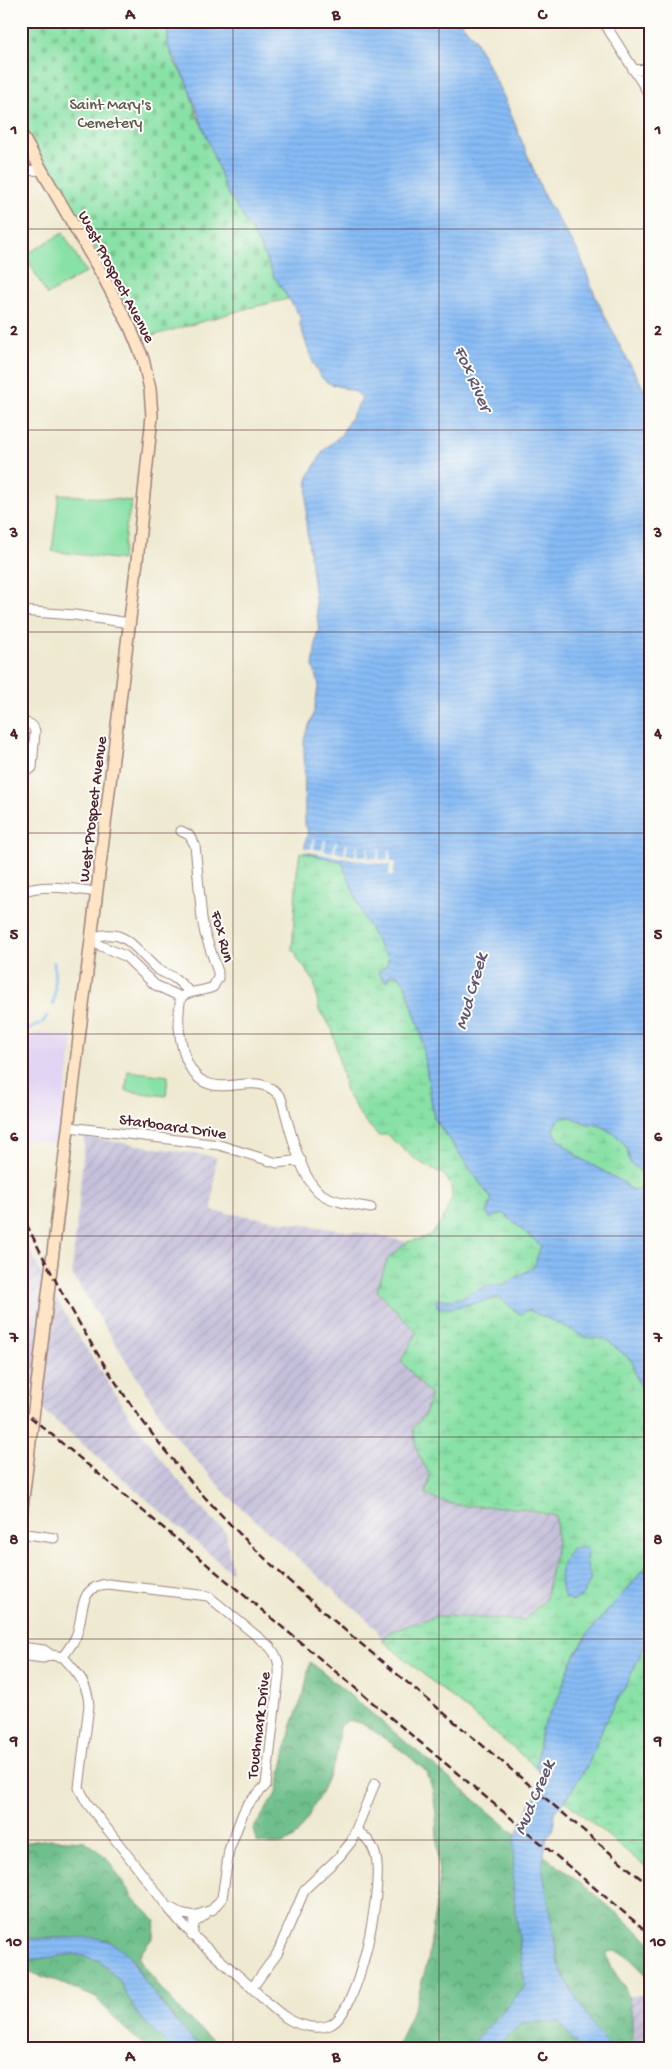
<svg xmlns="http://www.w3.org/2000/svg" width="672" height="2069" viewBox="0 0 672 2069" font-family="'Gochi Hand',sans-serif">
<style>
.built{fill:#e2d4f3}
.industrial{fill:url(#industrial-furrows)}
.green{fill:#88e1a6;stroke:#698068}
.forest{fill:url(#forest-crowns);stroke:#5c6f5b}
.wetland{fill:url(#wetland-marsh);stroke:#698068}
.cemetery{fill:url(#cemetery-stones);stroke:#698068}
.water{fill:url(#water-rules);stroke:#686d90;fill-rule:evenodd}
.pier{fill:#eee9d0}
.lines{fill:none;stroke-linecap:round;stroke-linejoin:round}
.stream{stroke:#86bbf5;stroke-width:2.5}
.street-casing{stroke:#9c847e;stroke-width:11}
.secondary-casing{stroke:#9c847e;stroke-width:14}
.street{stroke:#fff;stroke-width:9}
.secondary{stroke:#ffe4c6;stroke-width:11}
.rail{stroke:#4a1f2b;stroke-width:2.5;stroke-dasharray:8 4;stroke-linecap:butt}
.grid{fill:none;stroke:#4a1f2b;stroke-width:1;stroke-opacity:0.55}
.labels{text-anchor:middle;stroke-width:4;stroke-linejoin:round;paint-order:stroke}
.park-label{font-size:16px;fill:#5d5950;stroke:#fdfcf7}
.street-label{font-size:16px;fill:#4a1f2b;stroke:#fdfcf7}
.water-label{font-size:18px;font-style:italic;fill:#5f5672;stroke:#fdfcf7}
.neatline{fill:none;stroke:#4a1f2b;stroke-width:2}
.grid-label{font-size:16px;text-anchor:middle;font-weight:bold;fill:#4a1f2b}
</style>
<defs>
<pattern id="industrial-furrows" width="10" height="10" patternUnits="userSpaceOnUse" patternTransform="scale(1.25)"><rect width="10" height="10" fill="#c5c0da"/><path d="M-1 1l2-2M0 10L10 0M9 11l2-2" fill="none" stroke="#aba5bb"/></pattern>
<pattern id="forest-crowns" width="20" height="18" patternUnits="userSpaceOnUse" patternTransform="scale(1.25)"><rect width="20" height="18" fill="#6ebf8b"/><path d="M2 6a3 3 0 1 1 6 0M12 15a3 3 0 1 1 6 0" fill="none" stroke="#5c9b72"/></pattern>
<pattern id="wetland-marsh" width="20" height="14" patternUnits="userSpaceOnUse" patternTransform="scale(1.25)"><rect width="20" height="14" fill="#88e1a6"/><path d="M1 5h8M5 5V1M11 12h8M15 12V8" fill="none" stroke="#77c18f"/></pattern>
<pattern id="cemetery-stones" width="16" height="16" patternUnits="userSpaceOnUse" patternTransform="scale(1.25)"><rect width="16" height="16" fill="#88e1a6"/><path d="M2 7V4a2 2 0 0 1 4 0v3zM10 15v-3a2 2 0 0 1 4 0v3z" fill="#77c18f"/></pattern>
<pattern id="water-rules" width="6" height="5" patternUnits="userSpaceOnUse" patternTransform="scale(1.25)"><rect width="6" height="5" fill="#86bbf5"/><path d="M0 2.5h6" fill="none" stroke="#75a0d2"/></pattern>
</defs>
<rect width="100%" height="100%" fill="#fdfcf7"/>
<filter id="ink" filterUnits="userSpaceOnUse"><feTurbulence type="fractalNoise" baseFrequency=".02" numOctaves="2"/><feDisplacementMap in="SourceGraphic" scale="10" xChannelSelector="R" yChannelSelector="G"/><feConvolveMatrix kernelMatrix="1 2 1 2 8 2 1 2 1" color-interpolation-filters="sRGB"/></filter>
<filter id="wash" filterUnits="userSpaceOnUse"><feTurbulence type="fractalNoise" baseFrequency=".0096" numOctaves="4" result="noise"/><feDisplacementMap in="SourceGraphic" scale="20" xChannelSelector="R" yChannelSelector="G"/><feGaussianBlur stdDeviation="1.12" result="paint"/><feColorMatrix in="noise" values="0 0 0 0 0 0 0 0 0 0 0 0 0 0 0 0 0 1.4 0 .05"/><feComposite in="paint" operator="in"/></filter>
<g filter="url(#wash)">
<rect width="100%" height="100%" fill="#eee9d0"/>
<!-- built -->
<path class="built" d="M38 1033 73 1037 58 1144 21 1139V1041Z"/>
<!-- industrial -->
<path class="industrial" d="M85 1137 216 1157 212 1211 387 1237 407 1242 387 1260 407 1321 417 1333 418 1379 430 1395 425 1414 413 1429 418 1452 429 1469V1486L439 1502 470 1506 503 1507 556 1516 557 1543 546 1598 524 1620 436 1616 389 1632 383 1641 375 1627 227 1495 169 1429 72 1274Z
M21 1232 41 1273 77 1334 126 1411 160 1458 198 1504 226 1533 232 1573 21 1391Z
M651 1989V2048H631L633 2030 628 1997 644 1994Z"/>
<!-- green -->
<path class="green" d="M63 233 86 272 47 295 25 255Z
M59 494 132 501 126 527 122 560 52 551Z
M128 1071 168 1076 166 1096 126 1091Z"/>
<!-- forest -->
<path class="forest" d="M310 1662 517 1835 592 1892 651 1943V1976L649 1977C637 1967 624 1947 607 1952 608 1969 622 1978 627 1993 633 2010 633 2031 631 2048H608L581 2007 559 1967 546 1890 513 1889 525 1987 468 2048H397L417 1999 428 1960 439 1883 436 1814 433 1792 427 1772 405 1753 364 1724 348 1720 339 1727C338 1737 338 1749 336 1758 330 1775 304 1831 291 1840 281 1847 267 1844 257 1842L254 1828 277 1792 291 1727 304 1693Z
M49 1839 85 1841 106 1857 134 1899 156 1921 153 1937 138 1957 158 1985 186 2017 222 2048H202L188 2036 143 1979 132 1958 103 1940 66 1938 21 1939V1843Z
M74 1954 98 1960 119 1980 138 2015 170 2048H147L125 2029 96 1998 57 1981 21 1970V1961Z
M558 2021 580 2048H494L522 2023Z"/>
<!-- wetland -->
<path class="wetland" d="M300 852 342 861 363 916 381 949 389 957 387 965 378 972 384 981 388 980 391 974 398 975 405 984 421 1033 434 1118 492 1200 487 1212 490 1218 503 1213 541 1246 534 1267 503 1285C483 1281 461 1306 443 1299L437 1307 452 1308 499 1298 520 1314 528 1310 563 1325 584 1337 606 1339 633 1362C635 1375 637 1387 651 1393V1562L588 1633 571 1663 557 1701 541 1729 536 1767 383 1641 389 1632 436 1616 525 1620 546 1598 557 1543 556 1516C539 1512 519 1508 502 1507 473 1505 451 1509 425 1494 434 1473 426 1471 418 1453 415 1446 415 1437 413 1429L425 1414 430 1395 401 1361 417 1333 377 1291 387 1260 407 1242 430 1236 442 1221 452 1198 451 1185 444 1175 416 1160 386 1134 379 1136 362 1118 346 1092 332 1029 319 1010 314 981 297 958V954L292 950 297 872Z
M563 1117H571L588 1124 599 1125 615 1134 627 1148 630 1163 643 1173 650 1182C643 1191 635 1193 625 1186L626 1184 576 1156 563 1143 564 1142 560 1141 553 1130 556 1122Z
M651 1638V1871L565 1801 589 1763 604 1724 625 1687 644 1647Z"/>
<!-- cemetery -->
<path class="cemetery" d="M21 21H165L168 27V46L174 61 187 83 196 113 274 276 288 299 249 308 145 338 113 279 21 122Z"/>
<!-- water -->
<path class="water" d="M165 21H460L474 38 503 95 545 198 579 253 596 298 622 350 651 401V1001C645 1009 645 1016 651 1025V1393C637 1387 635 1375 633 1362L606 1339 584 1337 563 1325 528 1310 520 1314 499 1298 452 1308 437 1307 436 1299C445 1300 451 1301 460 1298 474 1293 488 1282 503 1285L534 1267 541 1246 503 1213 490 1219 487 1212 492 1200 434 1118 421 1033 405 984 398 975 394 974 389 976 386 982 378 972 387 965 389 957 381 949 363 916 342 862 304 852 308 830 305 825 304 741C306 730 312 721 314 711 316 701 317 691 319 685L313 666 317 633 319 632 306 523 308 477 324 450 341 435 362 398C355 388 338 388 327 382 313 374 306 340 300 325L301 318 274 276 259 243 226 190 187 83 168 46V27ZM563 1117H571L588 1124 599 1125 615 1134 627 1148 630 1163 643 1173 650 1182C643 1191 635 1193 625 1186L626 1184 576 1156 575 1153 563 1144 564 1142 560 1141 553 1130 556 1122Z
M572 1548H588L586 1561 591 1579 583 1595 574 1601 565 1598C556 1578 560 1565 572 1548Z
M651 1562V1638L644 1647 625 1687 604 1724 589 1763 565 1801 554 1812 555 1822 553 1830 547 1837 542 1866 559 1967 581 2007 609 2048H580L558 2021 522 2023 494 2048H468L525 1987 513 1889 514 1840 533 1799 542 1791 545 1780 536 1767 541 1729 557 1701 571 1663 588 1633Z
M66 1938C78 1938 94 1936 105 1940 132 1951 130 1960 144 1980 161 2004 180 2029 202 2048H170L138 2015 119 1980 98 1960 74 1954 21 1961V1939Z"/>
<!-- pier -->
<path class="pier" d="M313 838 315 839 314 849 322 850 324 840H326L324 851 333 852 335 842H337L335 852 344 854 346 843 348 844 346 854 355 856 357 845H358L357 856 366 857 368 847H369L368 858 377 859 379 848 380 849 379 859 387 861 389 850H391L390 861 395 862 393 876 389 875 390 865 301 851 304 848 311 849Z"/>
<g class="lines">
<!-- stream -->
<path class="stream" d="M53 1004 55 991 54 962
M26 1031 43 1022 47 1016"/>
</g>
</g>
<g filter="url(#ink)">
<g class="lines">
<!-- street casing -->
<g class="street-casing">
<path id="street" d="M603 21 651 97
M633 70 651 69
M21 171 41 170
M21 611 74 615 130 623
M21 724C28 722 33 724 35 731L32 768 26 771 21 770
M181 831 189 835 195 845 202 919 205 934 218 972V978L213 987C202 992 191 990 181 997 177 1015 178 1029 182 1046 200 1121 255 1059 281 1098 289 1123 300 1182 323 1195 337 1203 356 1205 371 1208
M21 892C46 883 72 889 97 892
M91 938C127 926 134 949 157 969 162 973 169 974 174 978 179 981 184 987 189 991
M91 938 101 946 125 956 155 985 181 997
M69 1127 219 1145 277 1163 301 1160
M21 1533 54 1538
M21 1647 44 1650 51 1655 63 1657C77 1672 88 1684 89 1705L79 1788 87 1803 167 1906 180 1913 194 1916 212 1910 222 1898 229 1850 243 1813 247 1805 266 1785 279 1674C280 1663 277 1655 270 1647L208 1596 108 1584C76 1586 85 1616 76 1636 73 1644 67 1650 63 1657
M21 1655 43 1658 51 1655
M169 1909C195 1941 223 1961 252 1988 264 1999 275 2012 290 2020 301 2026 318 2030 330 2025 360 2012 383 1887 376 1857 373 1844 366 1837 356 1830
M192 1936 194 1923 205 1915
M252 1988 277 1954 305 1889 339 1857 351 1842 375 1783"/>
</g>
<!-- secondary casing -->
<g class="secondary-casing">
<path id="secondary" d="M21 134 100 271 130 327 143 359 150 389 152 416 137 561 21 1516"/>
</g>
<!-- street -->
<use href="#street" class="street"/>
<!-- secondary -->
<use href="#secondary" class="secondary"/>
<!-- rail -->
<path class="rail" d="M21 1213C64 1301 113 1388 176 1464 253 1557 347 1632 439 1709 510 1768 580 1828 651 1887
M21 1409 651 1935"/>
</g>
</g>
<!-- grid -->
<path class="grid" d="M233 21V2048M439 21V2048M21 229H651M21 430H651M21 632H651M21 833H651M21 1034H651M21 1236H651M21 1437H651M21 1639H651M21 1840H651"/>
<g class="labels">
<!-- park labels -->
<g class="park-label">
<text x="110" y="109">Saint Mary's<tspan x="110" dy="18">Cemetery</tspan></text>
</g>
<!-- street labels -->
<g class="street-label">
<text transform="translate(118 276) rotate(62)" y="6">West Prospect Avenue</text>
<text transform="translate(91 809) rotate(-83)" y="6">West Prospect Avenue</text>
<text transform="translate(224 936) rotate(75)" y="6">Fox Run</text>
<text transform="translate(173 1125) rotate(8)" y="6">Starboard Drive</text>
<text transform="translate(257 1725) rotate(-83)" y="6">Touchmark Drive</text>
</g>
<!-- water labels -->
<g class="water-label">
<text transform="translate(474 378) rotate(66)" y="6">Fox River</text>
<text transform="translate(470 991) rotate(-74)" y="6">Mud Creek</text>
<text transform="translate(533 1797) rotate(-67)" y="6">Mud Creek</text>
</g>
</g>
<!-- margin -->
<rect width="672" height="2069" fill="none" stroke="#fdfcf7" stroke-width="55"/>
<rect x="28" y="28" width="616" height="2014" class="neatline"/>
<g class="grid-label">
<text x="130" y="19">A</text>
<text x="336" y="19">B</text>
<text x="542" y="19">C</text>
<text x="14" y="134">1</text>
<text x="658" y="134">1</text>
<text x="14" y="335">2</text>
<text x="658" y="335">2</text>
<text x="14" y="537">3</text>
<text x="658" y="537">3</text>
<text x="14" y="738">4</text>
<text x="658" y="738">4</text>
<text x="14" y="939">5</text>
<text x="658" y="939">5</text>
<text x="14" y="1141">6</text>
<text x="658" y="1141">6</text>
<text x="14" y="1342">7</text>
<text x="658" y="1342">7</text>
<text x="14" y="1544">8</text>
<text x="658" y="1544">8</text>
<text x="14" y="1745">9</text>
<text x="658" y="1745">9</text>
<text x="14" y="1946">10</text>
<text x="658" y="1946">10</text>
<text x="130" y="2061">A</text>
<text x="336" y="2061">B</text>
<text x="542" y="2061">C</text>
</g>
</svg>
